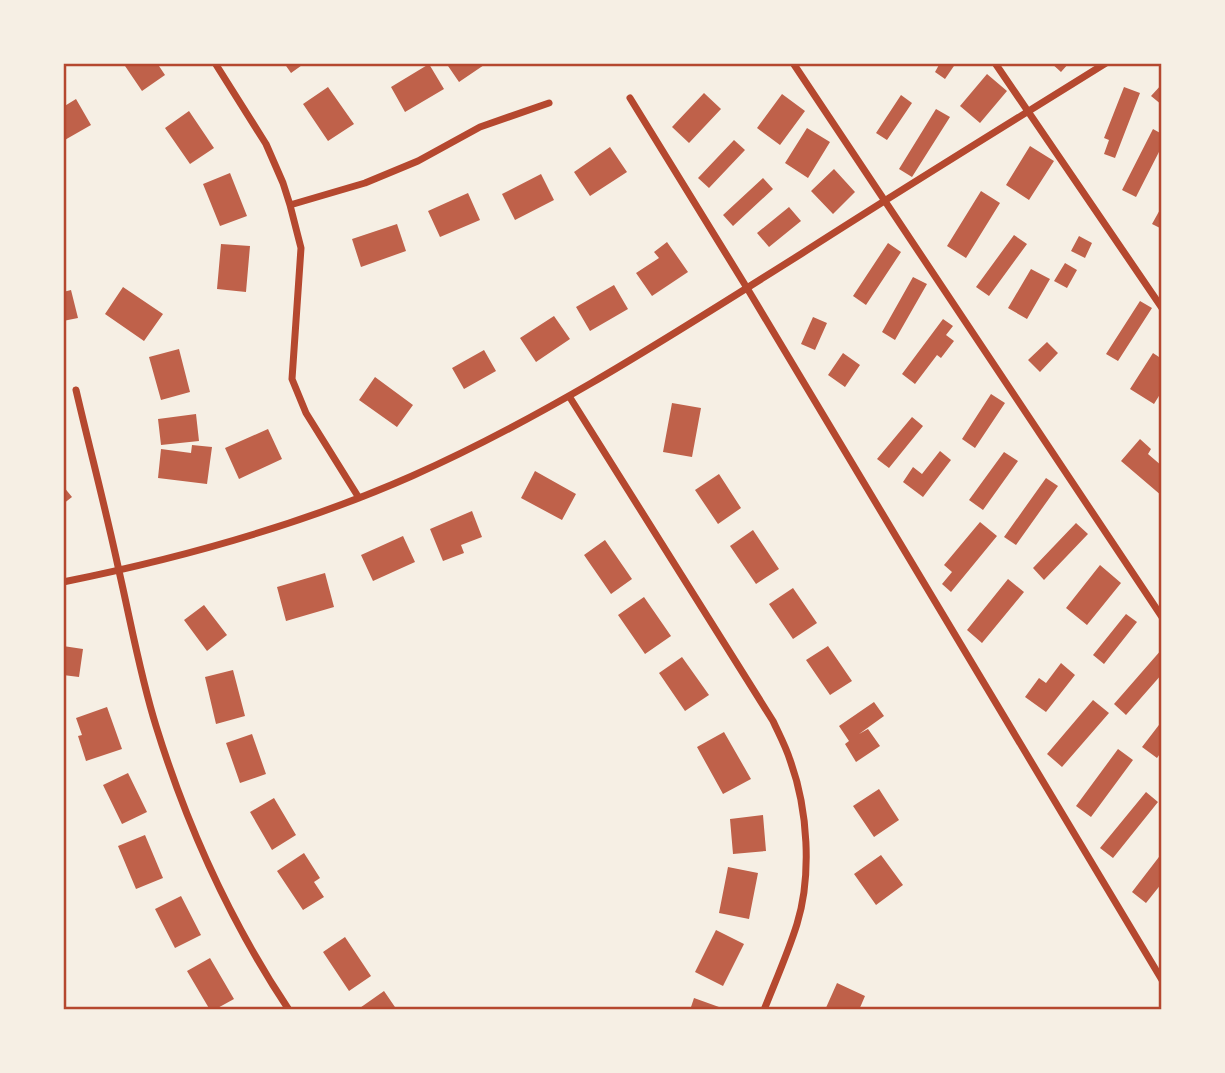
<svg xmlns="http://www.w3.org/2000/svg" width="1225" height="1073" viewBox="0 0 1225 1073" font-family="'Golos Text',sans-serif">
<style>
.building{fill:#bf614a}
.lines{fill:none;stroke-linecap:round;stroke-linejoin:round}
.minor{stroke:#b5482f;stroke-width:7}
.neatline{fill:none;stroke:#b5482f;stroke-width:2.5}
</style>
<rect width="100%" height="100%" fill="#f6efe4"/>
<!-- building -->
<path class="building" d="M123 63H157L165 75 142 91Z
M284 63H305L291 73Z
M446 63H487L459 82Z
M940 63H956L945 79 935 72Z
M1051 63H1069L1061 72Z
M429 64 444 89 405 112 391 87Z
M987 74 1007 91 980 123 960 106Z
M1162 84V105L1151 96Z
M328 87 354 124 328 141 303 104Z
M1124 87 1140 93 1115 158 1104 154 1109 140 1104 138Z
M704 93 721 109 689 143 672 127Z
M782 94 805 111 780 145 757 128Z
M901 95 912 103 887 140 876 133Z
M76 99 91 125 63 141V107Z
M936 109 950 117 912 177 899 169Z
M189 111 214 148 190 164 165 128Z
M807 128 830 142 808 178 785 163Z
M1153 129 1162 134V146L1136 197 1122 190Z
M734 140 745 150 709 188 698 178Z
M1030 146 1054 161 1029 200 1006 185Z
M610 147 627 172 590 196 574 172Z
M834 169 855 192 833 214 811 191Z
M230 173 247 216 220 226 203 184Z
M541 174 554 200 515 220 502 194Z
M763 178 773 189 733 226 723 215Z
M981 191 1000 203 966 258 947 246Z
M468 193 480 220 440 237 428 211Z
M1162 206V229L1152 224Z
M789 207 801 221 769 247 757 233Z
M397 224 406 251 361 267 352 239Z
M1014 235 1027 244 989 296 976 287Z
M1079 236 1092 243 1085 258 1071 251Z
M667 242 688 272 652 296 636 273 659 258 654 252Z
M888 243 901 252 866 305 853 296Z
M221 244 250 246 246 292 217 289Z
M1065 263 1077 270 1067 288 1054 281Z
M1031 269 1050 279 1027 319 1008 308Z
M913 277 927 284 895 340 882 332Z
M614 285 628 309 590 331 576 307Z
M123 287 163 314 144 341 105 314Z
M71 290 78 318 63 321V292Z
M1140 301 1152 308 1118 361 1106 354Z
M554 316 570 339 536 362 520 338Z
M813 317 827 323 815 350 801 344Z
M943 319 953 326 946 335 954 341 941 358 937 355 915 384 902 374Z
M1047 342 1058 353 1040 372 1028 360Z
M179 349 190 392 161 400 149 357Z
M484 350 496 371 464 389 452 368Z
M843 353 860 365 845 387 828 375Z
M1153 353 1162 359V391L1154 404 1130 389Z
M375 377 413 405 397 427 359 400Z
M991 394 1005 403 975 448 962 439Z
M672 403 701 408 692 457 663 452Z
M196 414 199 441 161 445 158 419Z
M912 417 923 426 889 468 877 459Z
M268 429 282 459 239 479 225 448Z
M1140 439 1151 449 1148 454 1162 466V496L1121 461Z
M192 445 212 447 207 484 158 478 161 449 191 453Z
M940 451 951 460 923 497 903 482 913 467 922 474Z
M1004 452 1018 461 983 510 969 500Z
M535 471 576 494 562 520 521 498Z
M719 474 741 508 718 524 695 490Z
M1046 478 1058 486 1016 545 1004 537Z
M63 486 72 497 63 504Z
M472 511 482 537 461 545 464 553 443 561 430 529Z
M980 522 997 536 951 592 942 584 952 572 944 565Z
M1076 523 1088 534 1044 580 1033 568Z
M753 530 779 569 756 584 730 546Z
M403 536 415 562 373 581 361 555Z
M605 540 632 579 611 594 584 555Z
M1100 565 1121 583 1087 625 1066 608Z
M325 573 334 607 286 621 277 587Z
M1008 579 1024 592 982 643 967 630Z
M793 588 817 623 793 639 769 604Z
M644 597 671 636 645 654 618 615Z
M204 605 227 635 207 651 184 620Z
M1126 614 1137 622 1104 664 1093 655Z
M63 646 83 649 79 677 63 675Z
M828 646 852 681 830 695 806 660Z
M1162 649V674L1126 715 1114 704Z
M682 657 709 695 685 711 659 673Z
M1061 663 1075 675 1046 712 1025 697 1039 678 1046 683Z
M233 670 245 716 216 724 205 677Z
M1093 700 1109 713 1062 767 1047 754Z
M874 702 884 716 859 734 868 729 880 746 856 762 845 744 849 741 839 726Z
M107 707 122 749 86 761 78 736 82 735 76 718Z
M1162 721V751L1157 758 1142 747Z
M724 732 751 779 723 794 697 747Z
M252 734 266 774 240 783 226 743Z
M1118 749 1133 760 1091 817 1076 806Z
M128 773 147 812 122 824 103 785Z
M879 789 899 820 874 837 853 806Z
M1146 792 1158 802 1113 858 1100 848Z
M274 798 296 835 272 850 250 812Z
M763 815 766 851 733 854 730 819Z
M145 835 163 878 136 889 118 846Z
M304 853 320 878 314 882 324 897 303 910 277 871Z
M1162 853V883L1146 903 1132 892Z
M881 855 903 885 876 905 854 874Z
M728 867 758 873 749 919 719 913Z
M181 896 201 935 175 948 155 909Z
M716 930 744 944 723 986 695 972Z
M345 937 371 976 349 991 323 952Z
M210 958 234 999 214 1010H210L187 971Z
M837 983 865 996 859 1010H825Z
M384 991 397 1010H357Z
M694 998 719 1007 718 1010H690Z"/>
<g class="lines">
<!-- minor -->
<path class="minor" d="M215 63 266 144 283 183 290 205 301 248 292 379 306 413 359 498
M793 63 1162 617
M995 63 1162 308
M630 98 747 288 1162 980
M290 205 365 183 418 161 480 127 549 103
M76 390C90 450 106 510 119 571 131 623 140 675 156 726 187 826 231 923 289 1010
M569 396 773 721C779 734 786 747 790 760 808 809 812 875 797 924 788 953 775 982 764 1010
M63 582C182 558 301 525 412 476 549 415 675 333 801 254 902 189 1005 126 1106 63"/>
</g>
<!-- border -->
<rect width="1225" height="1073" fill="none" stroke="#f6efe4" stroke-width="130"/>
<rect x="65" y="65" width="1095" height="943" class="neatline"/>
</svg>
